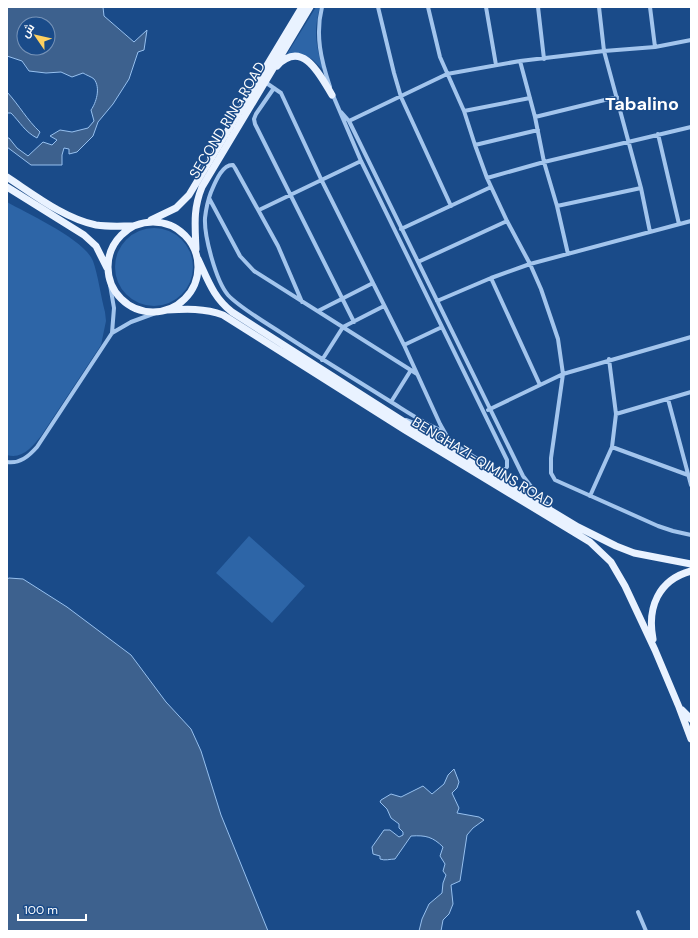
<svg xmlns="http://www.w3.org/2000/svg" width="698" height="938" viewBox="0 0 698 938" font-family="'DM Sans',Cairo,sans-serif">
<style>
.green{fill:#2d65a7}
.water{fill:#3d618e;stroke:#96c0ef;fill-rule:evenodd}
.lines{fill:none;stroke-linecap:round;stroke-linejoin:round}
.minor{stroke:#a3c5ed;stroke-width:4}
.primary{stroke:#e9f2ff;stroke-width:7}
.labels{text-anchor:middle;stroke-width:3;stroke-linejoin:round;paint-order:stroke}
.street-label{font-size:14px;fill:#fff;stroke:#1a4b89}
.district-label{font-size:18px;font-weight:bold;fill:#fff;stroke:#1a4b89}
</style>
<rect width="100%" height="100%" fill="#1a4b89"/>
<!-- green -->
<path class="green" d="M316 7H320C313 33 316 44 323 70L312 59 303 55 287 54Z
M7 202C28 214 84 239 93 261 98 275 101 297 105 312L106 321 101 345 41 436C33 446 22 460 7 455Z
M115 267a39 39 0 1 1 78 0a39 39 0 1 1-78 0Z
M249 536 305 586 272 623 216 573Z"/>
<!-- water -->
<path class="water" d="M7 7H103L104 16 134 42 147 30 144 50 138 52 129 79 113 104 98 122 93 136 77 152 69 154V149L64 148 62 155V165H31L7 147V138H9L17 148 28 156 43 142 52 145 57 140 50 136 60 130 72 132 88 128 94 121 91 110C96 103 101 88 94 79 92 77 86 75 83 73L72 77 61 72 46 73 29 71 22 61 7 56ZM24 24H48V48H24Z
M7 92C19 105 27 120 40 132L37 138C25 132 20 122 11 113H7Z
M9 578 23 579 67 607 131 655 166 702 191 729 201 751 221 815 268 931H7V579Z
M454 769 459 782 457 788 452 793 459 808 457 813 479 817 484 820 473 828 467 835 460 881 451 885 453 904 449 914 443 920 441 931H419L422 919 429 904 442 893 443 883 446 875 443 871 445 864 440 856 443 847C433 837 426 835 411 836L395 859C390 859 385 861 380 859V856L373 854 372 847 384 830H390L399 837 403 835V832L399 828V824L391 818 387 809 380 802 381 800 391 794 401 797 423 786 432 794 444 784 448 775Z"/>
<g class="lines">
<!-- minor -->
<path class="minor" d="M322 7C315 35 321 60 330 87
M378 7 394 73 401 97 451 206
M428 7 440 57 464 111 475 145 487 178 507 221 530 264 541 289 558 339 563 374 551 458V473L555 480 658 526 673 531 691 535
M486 7 496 65
M538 7 544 59
M599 7 604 51 641 188 650 232
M650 7 655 47
M520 61 535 117 544 162 557 206 568 254
M265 82 281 93 321 179 404 345 440 424 449 440
M274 88 256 114 254 119 255 124 354 322
M332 93 361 161 507 460V467L502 471 496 470C466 453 439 432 406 420
M464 111 530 98
M341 112 349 121 523 476 536 493 550 507
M535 117 617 97
M349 121 447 74 520 61 604 51 655 47 691 40
M658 134 679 224
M475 145 538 130
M487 178 544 162 691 127
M209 198 240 256 254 271 417 374
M557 206 641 188
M259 210 361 161
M401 229 491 187
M418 262 507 221
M491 278 540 385
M109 279 114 308 112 333
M437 301 491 278 530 264 691 221
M302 302 278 246 235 168 233 165C222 164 215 183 211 192 208 200 206 209 205 218 204 236 216 281 228 295 240 308 268 324 283 334 318 357 353 378 388 400 406 411 424 424 443 431
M318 311 373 283
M404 345 442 327
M322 360 343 327 384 306
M668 399 691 485
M391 402 411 370
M488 410 563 374 691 337
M616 414 691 392
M612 447 688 475
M7 462C20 464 29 456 37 447L112 333 131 322 161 311
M590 496 612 447 616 414 609 359
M638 912 646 931"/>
<!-- primary -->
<path class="primary" d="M277 66C303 38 321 77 332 95
M7 177C33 194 65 219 96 225 109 227 121 226 133 226
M7 187 84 235 96 246 107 268
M151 220 176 208 189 195 302 7
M108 267a45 45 0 1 1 90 0a45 45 0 1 1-90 0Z
M196 249C195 225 193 209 202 187L310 7
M198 259C208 280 213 297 232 312L409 425 578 527 616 546 634 553 691 564
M166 310C186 309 204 308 223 315L405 430 590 542 611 562 625 586 655 650 679 707 691 739
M653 639C647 608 658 580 691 571
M682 710 691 719"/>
</g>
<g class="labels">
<!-- street labels -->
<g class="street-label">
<text transform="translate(227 120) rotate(-59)" y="5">SECOND RING ROAD</text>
<text transform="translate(483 462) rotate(31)" y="5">BENGHAZI-QIMINS ROAD</text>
</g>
<!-- district labels -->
<g class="district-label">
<text x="642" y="110">Tabalino</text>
</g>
</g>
<!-- border -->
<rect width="698" height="938" fill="none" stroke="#ffffff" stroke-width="16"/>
<!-- north arrow -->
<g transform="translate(36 36) rotate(304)"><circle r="19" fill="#1a4b89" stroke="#7693b8"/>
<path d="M0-3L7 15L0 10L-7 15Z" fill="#fed060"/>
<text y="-6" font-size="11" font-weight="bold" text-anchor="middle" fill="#ffffff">ش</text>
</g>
<!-- scale -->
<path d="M18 914v6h68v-6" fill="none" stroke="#ffffff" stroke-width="2"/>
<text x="24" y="914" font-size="12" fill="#ffffff" stroke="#1a4b89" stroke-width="3" paint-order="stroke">100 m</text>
</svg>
